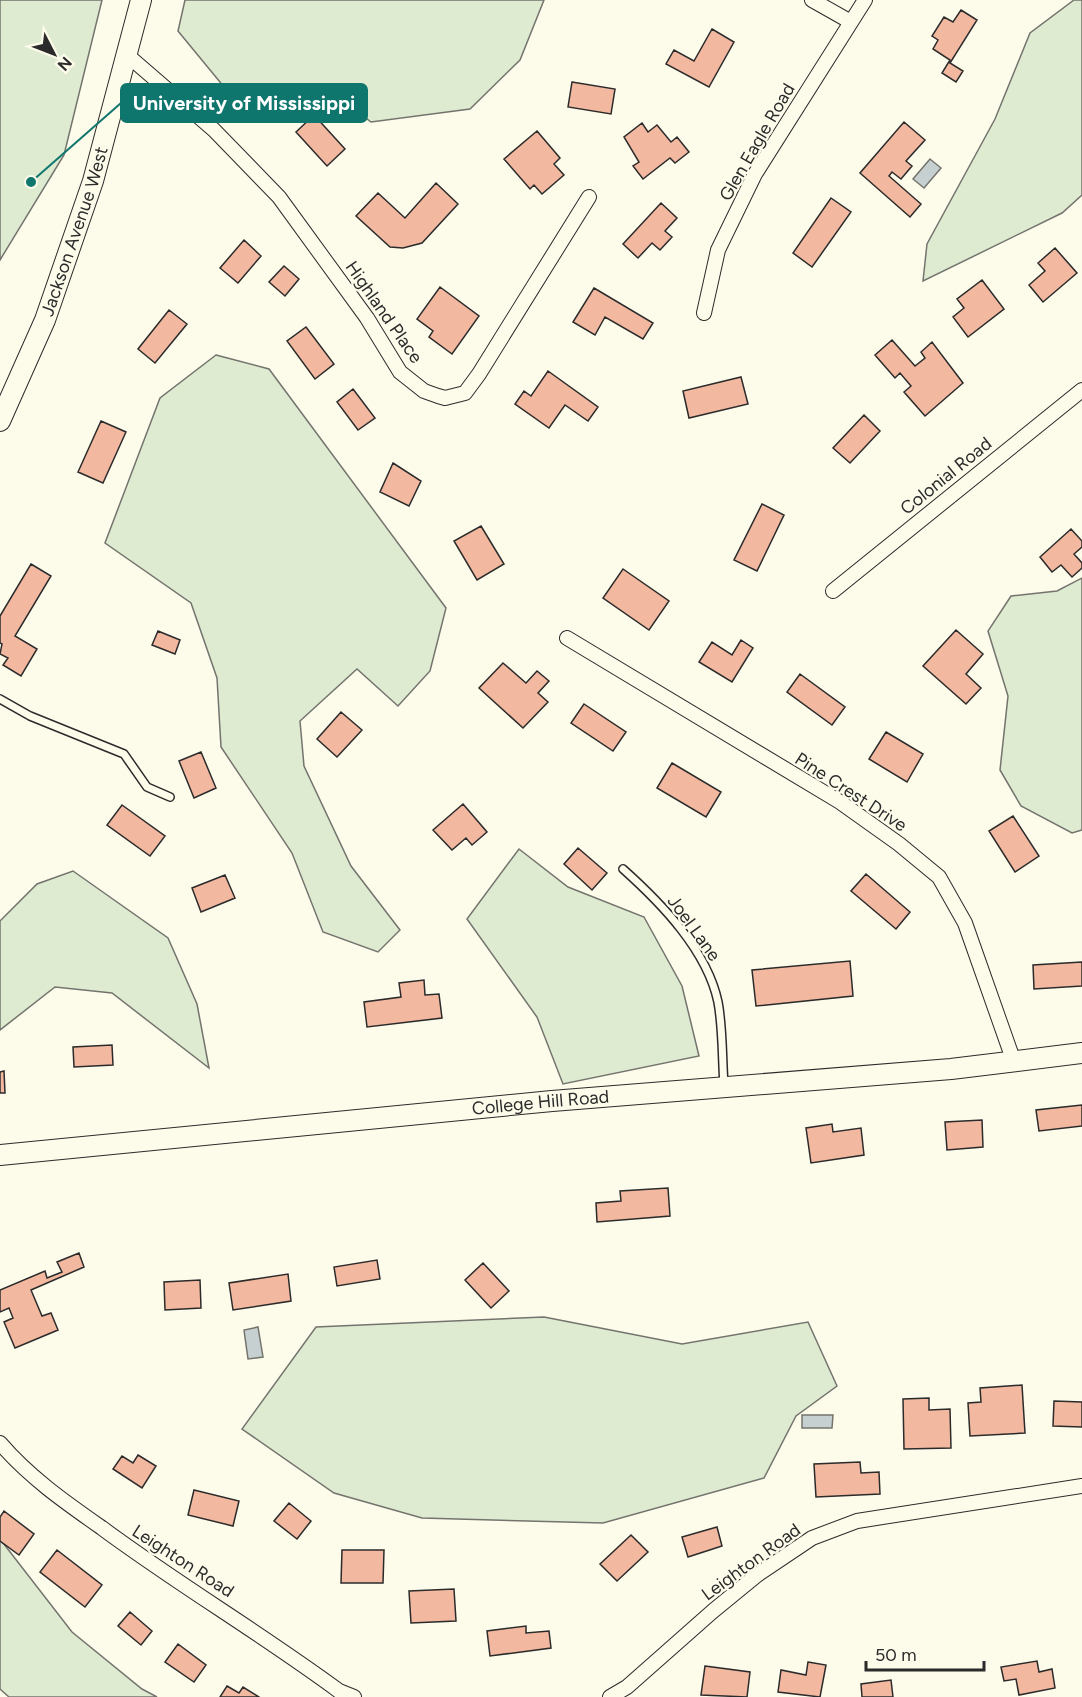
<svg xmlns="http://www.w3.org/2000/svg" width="1082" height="1697" viewBox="0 0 1082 1697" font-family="Figtree,sans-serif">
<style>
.green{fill:#deebd1;stroke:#74746e;stroke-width:1.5}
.water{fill:#c7d0d0;stroke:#74746e;stroke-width:1.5}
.building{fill:#f2b8a0;stroke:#2b2b2b;stroke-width:1.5}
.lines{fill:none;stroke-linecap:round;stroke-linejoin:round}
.lane-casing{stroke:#2b2b2b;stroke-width:10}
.street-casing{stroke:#2b2b2b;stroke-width:16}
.secondary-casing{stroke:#2b2b2b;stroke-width:22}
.lane{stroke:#fdfbea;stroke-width:7}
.street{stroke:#fdfbea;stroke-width:14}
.secondary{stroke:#fdfbea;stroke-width:20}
.labels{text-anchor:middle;stroke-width:4.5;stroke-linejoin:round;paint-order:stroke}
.street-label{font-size:18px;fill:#2b2b2b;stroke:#fdfbea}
.leader{fill:none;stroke:#0f766e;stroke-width:2}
.callout-dot{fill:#0f766e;stroke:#fdfbea;stroke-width:2}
.callout{fill:#0f766e;stroke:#0f766e;stroke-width:2}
.callout-label{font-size:20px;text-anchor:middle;font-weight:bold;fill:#fff}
</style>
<rect width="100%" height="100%" fill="#fdfbea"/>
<!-- green -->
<path class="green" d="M0 0H102L64 155 0 260Z
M185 0H544L520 60 470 109 371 122 326 87 229 93 178 31Z
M1074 0H1082V195L1062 213 923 281 927 244 995 119 1030 33Z
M216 355 269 369 446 608 430 671 398 706 357 669 300 721 304 766 351 866 400 930 378 952 323 932 292 853 221 747 217 678 191 603 105 543 160 398Z
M1082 578V830L1072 833 1021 806 1000 770 1008 696 988 631 1011 596 1057 591Z
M519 849 568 887 644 917 682 986 699 1056 563 1084 537 1017 467 919Z
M73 871 168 938 197 1004 209 1068 112 993 55 987 0 1030V921L37 884Z
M544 1317 682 1344 808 1322 837 1386 796 1416 764 1478 603 1523 422 1518 334 1493 242 1429 316 1327Z
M0 1539 72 1632 142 1689 157 1697H9L0 1689Z"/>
<!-- water -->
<path class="water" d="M930 159 941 168 924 188 913 179Z
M258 1327 263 1357 248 1359 244 1330Z
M802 1415H833L832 1428H802Z"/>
<!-- building -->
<path class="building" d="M961 10 977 20 950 63 963 71 956 82 942 73 950 60 933 49 938 40 932 36 944 17 953 22Z
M712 29 734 42 709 87 666 64 674 50 694 61Z
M572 82 615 89 611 114 568 107Z
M314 115 345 149 327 166 296 132Z
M904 122 925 140 906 161 912 166 901 179 892 172 889 176 921 204 910 217 860 173Z
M642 123 648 132 657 125 671 142 677 137 689 152 675 163 670 158 643 179 633 166 639 162 624 137Z
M537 131 560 158 554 164 564 175 542 194 534 185 530 189 504 159Z
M436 183 458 204 422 243 403 248 390 247 356 216 378 193 405 218Z
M831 198 851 212 812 267 793 253Z
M661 203 677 218 665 231 672 237 660 250 652 243 638 258 623 244Z
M244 240 261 256 238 283 220 268Z
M1055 248 1077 273 1043 302 1029 285 1045 271 1038 263Z
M284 266 299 279 285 296 269 282Z
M982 280 1004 309 968 337 953 317 964 308 957 299Z
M440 287 479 316 452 354 429 337 433 331 417 319Z
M594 288 653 323 643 339 605 317 595 335 573 322Z
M169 310 187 324 155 363 138 349Z
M306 327 334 364 315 379 287 341Z
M892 340 915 366 925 358 921 352 932 342 963 383 925 416 904 392 911 386 900 373 895 378 875 355Z
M548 371 598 407 588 421 565 405 549 428 515 404 524 391 531 396Z
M741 377 748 404 689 418 683 391Z
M353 389 375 418 358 430 337 402Z
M864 415 880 431 850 463 833 448Z
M101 421 126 432 103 483 78 472Z
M393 463 421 481 409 506 380 492Z
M762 504 784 515 757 571 734 560Z
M481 526 504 564 477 580 454 541Z
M1071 529 1082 541V547L1074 554 1082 563V568L1072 577 1061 565 1052 572 1040 557Z
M31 564 51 576 15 636 37 649 21 676 3 665 8 658 0 654 2 644 0 643V616Z
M623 569 669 601 649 630 603 598Z
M956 630 983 654 966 674 981 688 966 704 923 666Z
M158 631 180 640 175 654 152 645Z
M741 640 753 648 732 682 699 662 712 642 732 655Z
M503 663 526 683 537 671 549 681 538 693 548 702 523 728 479 688Z
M800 674 845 707 832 725 787 692Z
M584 704 626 732 613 751 571 723Z
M341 712 362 730 337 757 317 739Z
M886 732 923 754 907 782 869 759Z
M201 752 216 788 194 798 179 761Z
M672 763 721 792 706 817 657 788Z
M463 804 487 832 472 845 466 838 452 850 433 830Z
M122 805 165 836 150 856 107 825Z
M1013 816 1039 856 1015 872 989 831Z
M578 848 607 873 592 890 564 864Z
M866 874 910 912 896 929 851 891Z
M225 875 235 898 201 912 192 888Z
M850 961 853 996 756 1006 752 970Z
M1082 962V986L1034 989 1033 965Z
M424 980 425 995 439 994 442 1018 367 1027 364 1002 401 997 399 983Z
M112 1045 113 1065 74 1067 73 1047Z
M4 1071 5 1093H0V1072Z
M1082 1105V1126L1039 1131 1036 1110Z
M982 1120 983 1147 947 1150 945 1122Z
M832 1124 833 1132 861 1128 864 1155 811 1163 806 1128Z
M668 1188 670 1216 597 1222 596 1203 621 1201 620 1191Z
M79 1253 84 1267 31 1290 42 1316 51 1313 58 1330 15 1348 4 1322 13 1318 9 1308 0 1312V1290L45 1271 47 1278 62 1272 57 1262Z
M377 1260 380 1279 337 1286 334 1267Z
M483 1263 509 1291 491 1308 465 1280Z
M288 1274 291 1301 233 1310 229 1283Z
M200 1280 201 1308 165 1310 164 1282Z
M1022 1385 1025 1433 970 1436 968 1403 981 1402 980 1388Z
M929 1398V1410L950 1409 951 1448 904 1449 903 1399Z
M1054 1401 1082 1402V1427L1053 1426Z
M138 1455 156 1466 142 1488 113 1469 122 1456 133 1463Z
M860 1462 861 1473 879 1472 880 1494 816 1497 814 1464Z
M194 1490 239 1501 233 1526 188 1515Z
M289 1503 311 1521 297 1539 274 1521Z
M4 1511 34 1534 19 1555 0 1541V1517Z
M717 1527 722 1546 688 1557 682 1537Z
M631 1535 648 1552 617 1581 600 1564Z
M57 1550 102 1585 85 1607 40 1572Z
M342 1550H384L383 1583H341Z
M454 1589 456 1621 411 1623 409 1591Z
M130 1612 152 1631 141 1645 118 1626Z
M526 1626V1633L549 1631 551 1648 490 1656 487 1631Z
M178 1644 206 1665 194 1682 165 1662Z
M1037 1661 1039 1672 1052 1669 1055 1688 1019 1695 1016 1679 1004 1681 1001 1667Z
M808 1662 826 1665 820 1697 778 1692 781 1670 806 1675Z
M705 1666 750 1672 747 1697 701 1695Z
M891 1680 893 1697H862L861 1684Z
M227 1686 239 1693 243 1687 259 1697H220Z"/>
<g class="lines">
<!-- lane casing -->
<g class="lane-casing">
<path id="lane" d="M0 699 30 716 124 754 147 787 170 797
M623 869C661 903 707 950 718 1002 723 1029 722 1058 724 1085"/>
</g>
<!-- street casing -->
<g class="street-casing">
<path id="street" d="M812 0 851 22
M126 54 214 130 279 197 367 318 400 372 424 391 438 396 445 398 465 393 479 374 589 197
M704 313 718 250 755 174 865 0
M833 591 1082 390
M567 638 840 802 899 844 939 877 965 923 1014 1062
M0 1443C29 1477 65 1502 102 1528 179 1585 262 1634 339 1691L354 1697
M610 1697 627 1687 713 1611 757 1575 812 1538 857 1521 1082 1486"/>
</g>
<!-- secondary casing -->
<g class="secondary-casing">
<g id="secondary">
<path id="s1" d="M0 421 45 320 93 181 141 0"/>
<path id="s2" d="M0 1155 552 1101 951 1069 1082 1053"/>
</g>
</g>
<!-- lane -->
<use href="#lane" class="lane"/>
<!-- street -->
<use href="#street" class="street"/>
<!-- secondary -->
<use href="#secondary" class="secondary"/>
</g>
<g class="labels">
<!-- street labels -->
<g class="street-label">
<text transform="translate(757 142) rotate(-60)" y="6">Glen Eagle Road</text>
<text dy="6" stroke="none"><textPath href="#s1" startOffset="204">Jackson Avenue West</textPath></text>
<text transform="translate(384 312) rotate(55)" y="6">Highland Place</text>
<text transform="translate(946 476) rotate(-39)" y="6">Colonial Road</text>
<text transform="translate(851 792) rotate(33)" y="6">Pine Crest Drive</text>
<text transform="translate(694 928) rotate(54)" y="6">Joel Lane</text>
<text dy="6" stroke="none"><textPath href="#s2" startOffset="543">College Hill Road</textPath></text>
<text transform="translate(183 1561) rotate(33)" y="6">Leighton Road</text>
<text transform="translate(751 1562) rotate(-36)" y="6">Leighton Road</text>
</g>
</g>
<!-- callouts -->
<path class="leader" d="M31 182L121 103"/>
<circle class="callout-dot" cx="31" cy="182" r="6"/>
<rect class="callout" x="121" y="84" width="246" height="38" rx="6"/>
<g class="callout-label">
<text x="244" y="110">University of Mississippi</text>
</g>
<!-- north arrow -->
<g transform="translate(54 54) rotate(132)" stroke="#fdfbea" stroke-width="4.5" paint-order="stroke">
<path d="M0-4.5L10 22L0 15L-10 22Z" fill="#2b2b2b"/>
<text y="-9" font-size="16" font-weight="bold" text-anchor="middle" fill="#2b2b2b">N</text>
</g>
<!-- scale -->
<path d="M866 1661v9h118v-9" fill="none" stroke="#2b2b2b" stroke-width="3"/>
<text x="875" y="1661" font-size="18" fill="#2b2b2b" stroke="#fdfbea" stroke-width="4.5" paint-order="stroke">50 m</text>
</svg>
